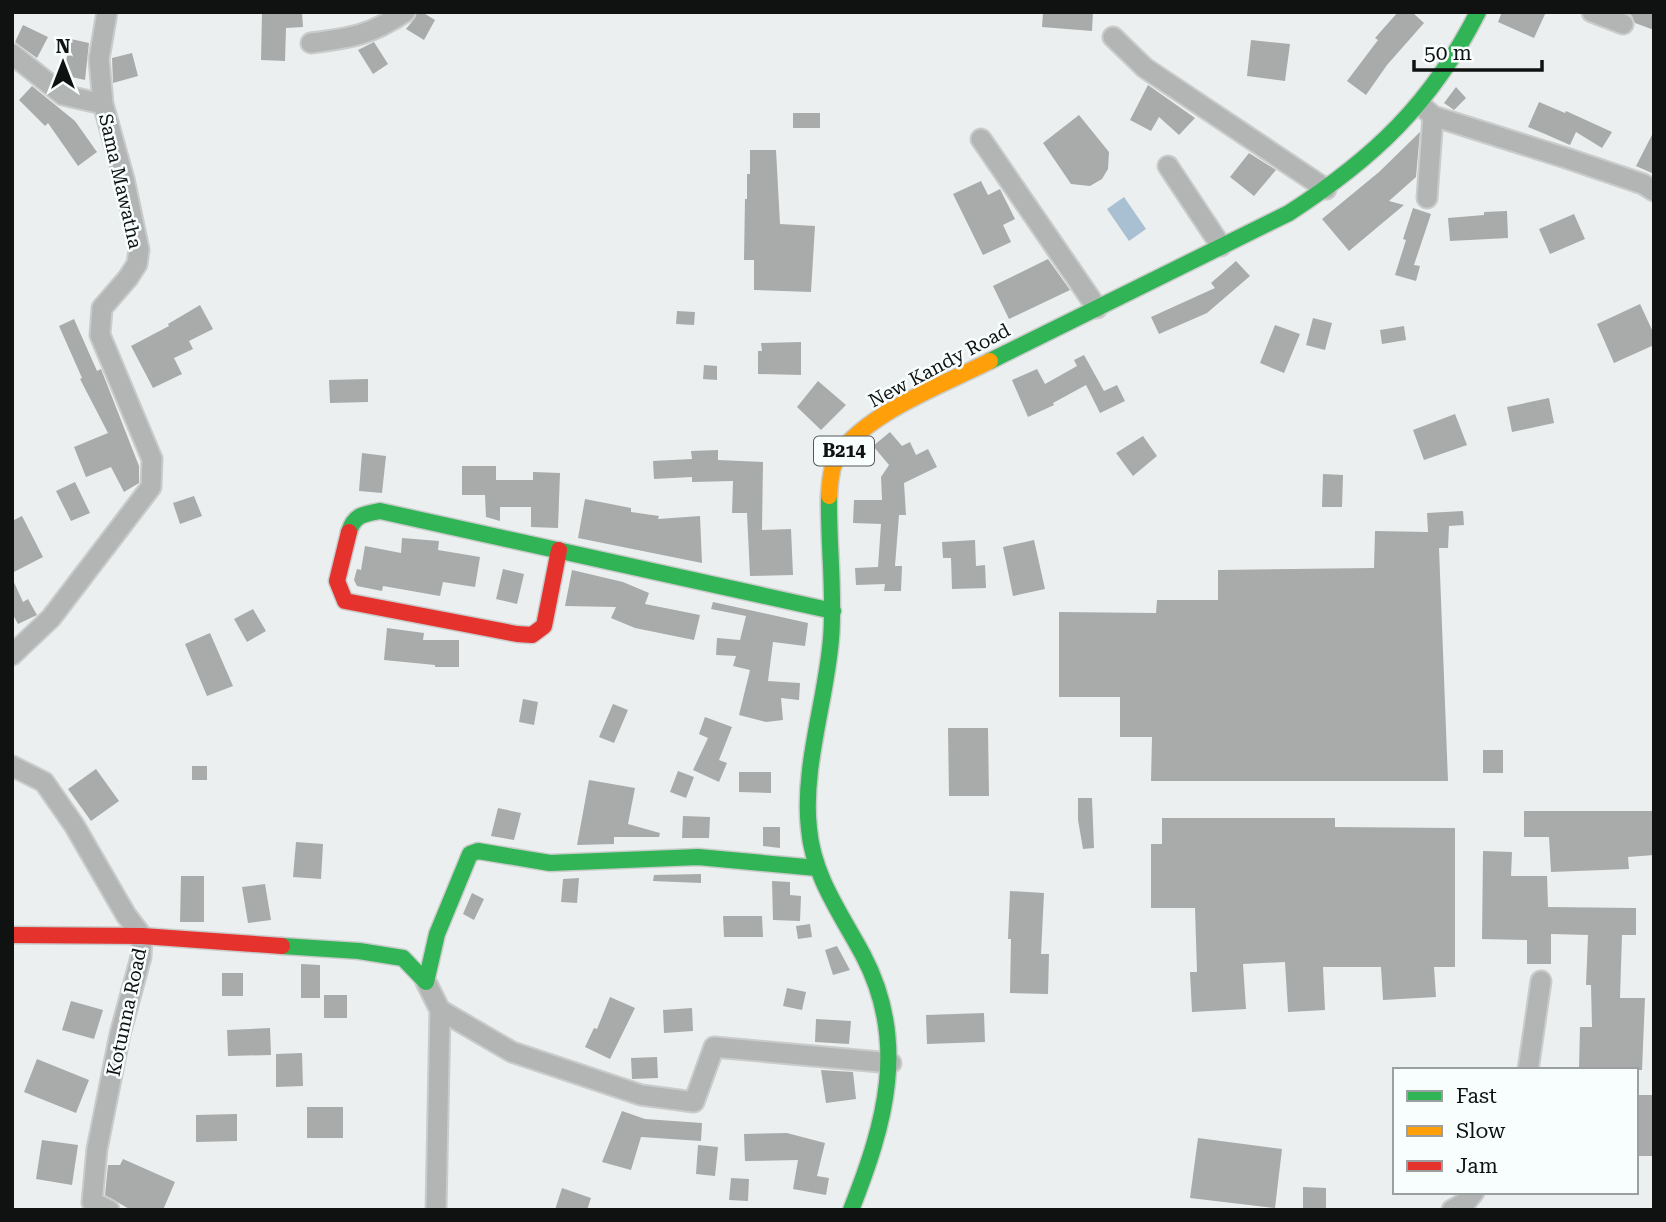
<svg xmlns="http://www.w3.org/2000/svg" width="1666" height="1222" viewBox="0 0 1666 1222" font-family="'Roboto Serif',serif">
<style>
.water{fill:#a8c0d2}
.building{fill:#a9abab}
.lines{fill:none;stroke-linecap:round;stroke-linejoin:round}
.street-casing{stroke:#cacbcb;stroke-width:23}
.fast-casing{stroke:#cacbcb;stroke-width:19}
.slow-casing{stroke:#cacbcb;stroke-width:19}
.jam-casing{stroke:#cacbcb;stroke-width:19}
.street{stroke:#b3b4b4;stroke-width:19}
.fast{stroke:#30b455;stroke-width:16}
.slow{stroke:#ff9f0a;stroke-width:16}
.jam{stroke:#e5322d;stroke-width:16}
.labels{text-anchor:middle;stroke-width:5;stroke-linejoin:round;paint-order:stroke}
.shield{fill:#f8fdfd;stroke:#565858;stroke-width:2}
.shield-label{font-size:18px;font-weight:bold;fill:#101212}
.street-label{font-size:19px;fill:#101212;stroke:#f8fdfd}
</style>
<rect width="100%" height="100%" fill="#ecefef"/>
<!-- water -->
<path class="water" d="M1124 197 1146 229 1129 241 1107 209Z"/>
<!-- building -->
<path class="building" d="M262 12H302L303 27 286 28 285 61 261 60Z
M417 12H422L435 20 424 40 406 29 415 18Z
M1043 12H1093L1092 31 1042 27Z
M1398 12H1412L1424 23 1387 65 1366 95 1347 81 1378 40 1375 38Z
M1502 12H1546L1534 38 1498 22Z
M1627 12H1654V30L1635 23 1632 16Z
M23 25 48 37 37 58 15 42Z
M71 39 89 43 85 80 63 75Z
M1251 40 1290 44 1285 81 1247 76Z
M374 42 388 64 373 74 358 50Z
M132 53 138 76 113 83 112 58Z
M1148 85 1195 118 1179 135 1159 117 1151 131 1130 120Z
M32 86 75 121 97 152 78 166 48 123 45 126 19 100Z
M1456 87 1466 98 1454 110 1444 103Z
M1539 102 1565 113 1566 111 1612 132 1602 148 1576 132 1570 145 1545 134 1528 127Z
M793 113H820V128H793Z
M1079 115 1109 152 1108 169 1102 179 1090 186 1071 184 1043 143Z
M1654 131V174L1636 166Z
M1420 132 1416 177 1389 201 1404 205 1349 251 1322 219 1379 172Z
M750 150H776L780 224 815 226 811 292 754 290V260H744L745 199H747V174H750Z
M1249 153 1276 170 1254 196 1230 177Z
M981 181 988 195 1000 189 1015 219 1003 225 1011 242 983 255 953 194Z
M1413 208 1431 214 1414 265 1420 266 1416 281 1395 275 1406 240 1403 239Z
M1507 211 1508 238 1450 241 1448 218 1484 215V212Z
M1574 214 1585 239 1550 254 1539 229Z
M1048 259 1070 290 1009 319 993 286Z
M1236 261 1250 276 1207 313 1159 334 1151 317 1215 288 1211 283Z
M1640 304 1654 334V345L1614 363 1597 324Z
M200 305 213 329 189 341 193 349 174 358 182 374 153 388 131 346 169 326 168 324Z
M677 311 695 312 694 325 676 324Z
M1313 318 1332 323 1325 350 1306 345Z
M74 319 97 371 101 369 139 466V483L124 492 111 467 86 477 74 447 108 433 80 379 82 378 59 326Z
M1275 325 1300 334 1284 373 1260 363Z
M1404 326 1406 340 1382 344 1380 330Z
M801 342V375L758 374V351H762L761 343Z
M1084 355 1104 391 1117 385 1125 401 1100 413 1086 385 1053 403 1054 405 1028 417 1012 380 1037 369 1045 384 1077 366 1074 360Z
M704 365 717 366V380L703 379Z
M368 379V402L330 403 329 380Z
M818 381 846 405 821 430 797 407Z
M1549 398 1554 423 1512 432 1507 407Z
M1455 414 1467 445 1424 460 1413 430Z
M890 432 902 446 910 442 916 455 928 449 937 467 904 483 906 515H899L895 566H902L901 591H884L885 584 856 585 855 568 878 567 881 524 853 523 854 500H882L881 477 889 465 873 446Z
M1143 436 1157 456 1133 476 1116 453Z
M718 450V460L763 462 762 530 791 529 793 575 750 576 747 513H732L733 481 692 482V477L654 479 653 461 692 459 691 451Z
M362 453 386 456 382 493 359 491Z
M462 466H496V480H533V472L560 473 558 528 531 527V507H500V521L486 517 485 495H462Z
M1323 474 1343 475 1342 507H1322Z
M75 482 90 513 71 521 56 491Z
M194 496 202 516 180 524 173 503Z
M585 499 631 508V512L659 516 658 519 700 516 702 563 578 538Z
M1463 511 1464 525 1449 526 1448 548H1439L1448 781H1151L1152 737H1120V697H1059V612L1156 613 1157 600H1218V570L1374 568 1375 531 1428 532 1427 513Z
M22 516 43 557 12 573V521Z
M402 538 439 541 438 550 480 557 475 587 443 582 440 596 383 586 382 591 357 586 354 580 357 569 361 570 365 546 401 553Z
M975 540 976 566 985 565 986 588 952 589 951 558H943L942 542Z
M1034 540 1045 589 1013 596 1003 547Z
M503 569 524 574 517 604 496 599Z
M572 570 623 582 649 593 645 604 700 615 694 640 635 628 611 618 616 607 565 606Z
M12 578 23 602 28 599 37 615 18 624 12 613Z
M713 602 808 623 805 646 773 642 768 681 800 683 799 700 781 698 783 720 766 722 739 715 750 670 733 666 736 656 716 655 717 638 740 640 746 616 711 609Z
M253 609 266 631 247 642 234 619Z
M387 628 424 633 423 640H459V667H435V665L384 660Z
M210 633 233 686 207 696 185 644Z
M523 699 538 702 534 725 519 722Z
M613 704 628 710 614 743 599 737Z
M705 717 732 727 719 760 727 763 719 782 693 770 708 738 699 734Z
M948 728H988L989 796H949Z
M1483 750H1503V773H1483Z
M192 766H207V780H192Z
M96 769 119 801 91 821 68 789Z
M678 771 694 777 686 798 670 792Z
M739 772H771V793L739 792Z
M589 780 635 788 628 824 660 833 659 837H614V844L577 845Z
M1078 798H1092L1094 848 1083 849 1078 820Z
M498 808 521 813 514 840 491 836Z
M1524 811H1654V855L1628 857 1629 869 1551 872 1549 837H1524Z
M683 816 710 817 709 838H682Z
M1162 818H1335V827L1455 828V967H1434L1436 997 1383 1000 1381 967H1323L1325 1010 1288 1012 1285 962 1243 964 1246 1009 1192 1012 1190 972H1197L1195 908H1151V844H1162Z
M763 827H780V848L763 846Z
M296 842 323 844 321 879 293 877Z
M1483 851 1512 852 1511 876H1547L1548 907 1636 908V935H1622L1620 998H1645L1642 1070H1579L1580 1027H1592L1591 985H1586L1588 935 1551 934V964H1527V940L1482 939Z
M701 874V883L653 881 654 875Z
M181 876H204V922H180Z
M579 878 577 903 561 902 563 879Z
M772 881 790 882V895L801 896 800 921 773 920Z
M265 884 271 920 248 923 242 887Z
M1010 891 1044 893 1041 954H1049L1048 994 1010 993 1011 939H1008Z
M472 893 484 899 474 920 463 914Z
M723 916H762L763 937H724Z
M810 924 812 937 798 939 796 926Z
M837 946 850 970 833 975 825 950Z
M301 964 320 965V998H301Z
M222 973H243V996H222Z
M787 988 806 992 802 1010 783 1006Z
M324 995H347V1018H324Z
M610 997 635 1008 610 1059 585 1047 594 1028 597 1029Z
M71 1001 103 1010 94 1039 62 1030Z
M692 1008 693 1031 664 1033 663 1010Z
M984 1013 985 1042 927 1044 926 1015Z
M816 1019 851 1021 849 1044 815 1042Z
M270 1028 271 1055 228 1056 227 1030Z
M302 1053 303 1086 276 1087V1054Z
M657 1057 658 1078 632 1079 631 1058Z
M37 1059 89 1080 76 1113 24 1092Z
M821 1070 853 1072 856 1099 826 1103Z
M1636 1095H1654V1156H1636Z
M307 1107H343V1138H307Z
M622 1111 645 1119 702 1123 701 1141 641 1137 631 1170 602 1162Z
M237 1114V1141L196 1142V1115Z
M787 1133 825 1143 817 1176 829 1178 826 1195 793 1189 798 1160 745 1161 744 1134Z
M1198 1138 1282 1149 1275 1208 1190 1198Z
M42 1140 78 1145 72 1185 36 1179Z
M698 1145 718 1147 715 1176 696 1174Z
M123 1159 175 1182 163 1210H131L105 1195 108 1165H120Z
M731 1178 749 1179 748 1201 729 1200Z
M1303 1187 1326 1188V1210H1303Z
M562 1188 591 1198 587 1210H555Z"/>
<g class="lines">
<!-- street casing -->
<g class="street-casing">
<path id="street" d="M1592 12 1623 24
M1113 37 1145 68 1326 189
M311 43C351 38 371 35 405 12
M12 54 63 95 103 104
M1425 109 1433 116 1427 198
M1433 116 1566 158 1643 184 1654 191
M981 139 1097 308
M1168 166 1221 246
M12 655 51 618 151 487 152 459 100 335 102 308 128 278 137 264 139 250 124 179 103 104 99 59 107 12
M12 766 44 782 74 825 126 915 142 936 141 957 120 1034 97 1149 92 1202 109 1210
M426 982 440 1010 436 1210
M440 1010 512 1052 641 1095 694 1102 714 1047 891 1063
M1528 1070 1541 981
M1452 1210 1466 1202 1474 1192"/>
</g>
<!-- fast casing -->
<g class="fast-casing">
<path id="fast" d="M990 361 1289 213C1374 158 1432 103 1478 12
M829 496C828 544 835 592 831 639 826 701 802 768 809 829 813 876 841 914 863 955 909 1042 885 1124 851 1210
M349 532C354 515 363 514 380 511L833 611
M282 946 359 951 403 958 426 982 437 934 470 854 478 851 550 863 698 857 817 868"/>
</g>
<!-- slow casing -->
<g class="slow-casing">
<path id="slow" d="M829 496C830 485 830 474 834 464 854 417 947 383 990 361"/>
</g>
<!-- jam casing -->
<g class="jam-casing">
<path id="jam" d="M349 532 337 581 345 601 517 634 532 635 544 626 559 550
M12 935 142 936 282 946"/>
</g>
<!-- street -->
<use href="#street" class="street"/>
<!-- fast -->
<use href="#fast" class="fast"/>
<!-- slow -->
<use href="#slow" class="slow"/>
<!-- jam -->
<use href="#jam" class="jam"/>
</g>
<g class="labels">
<!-- shield labels -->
<rect class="shield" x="814" y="436.5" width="60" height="29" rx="5"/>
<g class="shield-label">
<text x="844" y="457">B214</text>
</g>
<!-- street labels -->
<g class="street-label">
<text transform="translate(121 181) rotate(77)" y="7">Sama Mawatha</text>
<text transform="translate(939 365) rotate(-28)" y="7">New Kandy Road</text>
<text transform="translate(126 1012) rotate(-78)" y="7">Kotunna Road</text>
</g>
</g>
<!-- border -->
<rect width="1666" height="1222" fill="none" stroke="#101212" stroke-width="28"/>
<!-- legend -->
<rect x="1393" y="1068" width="245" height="126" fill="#f8fdfd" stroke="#9b9f9f" stroke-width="2"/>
<rect x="1407" y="1091" width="35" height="10" fill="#30b455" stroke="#9b9f9f" stroke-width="2"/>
<text x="1456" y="1103" font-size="21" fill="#101212">Fast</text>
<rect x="1407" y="1126" width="35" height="10" fill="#ff9f0a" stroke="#9b9f9f" stroke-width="2"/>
<text x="1456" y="1138" font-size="21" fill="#101212">Slow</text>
<rect x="1407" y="1161" width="35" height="10" fill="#e5322d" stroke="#9b9f9f" stroke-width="2"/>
<text x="1456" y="1173" font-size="21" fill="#101212">Jam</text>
<!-- north arrow -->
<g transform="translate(63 63)" stroke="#f8fdfd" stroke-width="5" paint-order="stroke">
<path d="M0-5L12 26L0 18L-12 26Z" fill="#101212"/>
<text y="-10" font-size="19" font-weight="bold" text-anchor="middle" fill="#101212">N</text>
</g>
<!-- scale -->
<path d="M1414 60v10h128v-10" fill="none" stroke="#101212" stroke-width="3.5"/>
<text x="1424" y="60" font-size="21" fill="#101212" stroke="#f8fdfd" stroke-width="5" paint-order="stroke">50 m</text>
</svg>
